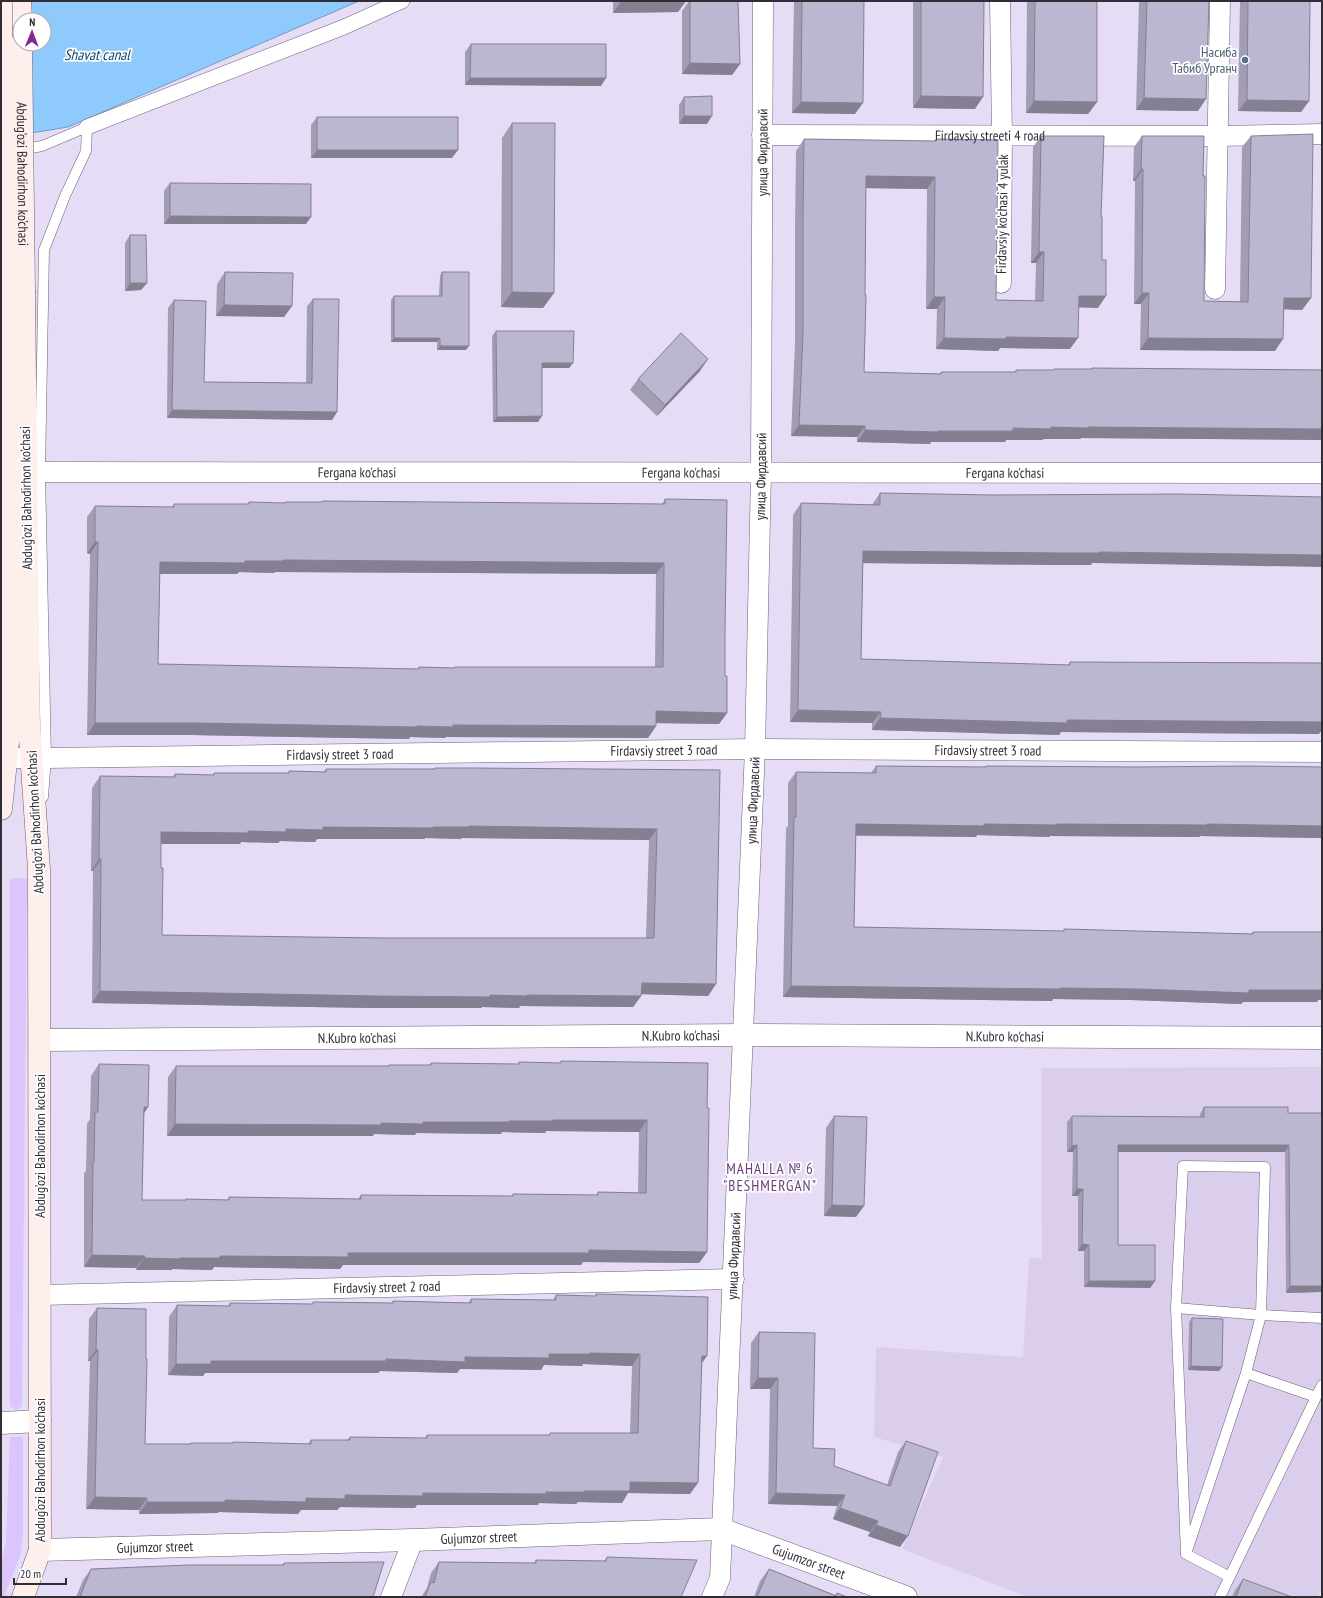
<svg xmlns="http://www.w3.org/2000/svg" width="1323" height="1598" viewBox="0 0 1323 1598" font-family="'PT Sans Narrow',sans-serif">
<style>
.built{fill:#dbceed}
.green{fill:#dcc4fd}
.water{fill:#8ecbfc;stroke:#729cc1;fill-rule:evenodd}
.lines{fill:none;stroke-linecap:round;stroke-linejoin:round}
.service-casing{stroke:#6a6176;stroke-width:11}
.pedestrian-casing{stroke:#6a6176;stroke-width:16}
.minor-casing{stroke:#6a6176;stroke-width:21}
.tertiary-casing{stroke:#6a6176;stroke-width:23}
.secondary-casing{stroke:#6a6176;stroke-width:23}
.service{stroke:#fff;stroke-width:10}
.pedestrian{stroke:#fff;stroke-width:15}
.minor{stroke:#fff;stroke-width:20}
.tertiary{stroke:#fff;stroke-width:22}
.secondary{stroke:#feeeec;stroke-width:22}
.secondary-bridge-casing{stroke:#6a6176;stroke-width:23;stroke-linecap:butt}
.secondary-bridge{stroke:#feeeec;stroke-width:22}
.wall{fill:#a29db3;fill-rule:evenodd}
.shaded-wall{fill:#848092}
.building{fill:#bcb7d0;stroke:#848092;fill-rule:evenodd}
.service-dot{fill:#5c6f8a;stroke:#fff;stroke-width:1.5}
.labels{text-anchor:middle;stroke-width:3.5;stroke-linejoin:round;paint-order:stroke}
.service-label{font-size:14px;fill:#4e5e75;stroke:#fff;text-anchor:end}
.street-label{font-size:14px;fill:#312d37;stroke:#fff}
.water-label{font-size:15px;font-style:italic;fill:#0b4970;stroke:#fff}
.neighbourhood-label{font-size:15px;letter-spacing:1px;fill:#6c4279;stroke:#fff}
</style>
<rect width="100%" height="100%" fill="#e6dcf5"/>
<!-- built -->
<path class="built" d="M1322 1067V1590H1321L1318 1597H1028L902 1549 943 1457 874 1437 876 1347 1023 1357 1029 1257 1042 1259 1041 1068Z"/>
<!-- green -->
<path class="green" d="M18 878 27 879 22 1406 16 1410 10 1406V879Z
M10 1437H23V1535L20 1556 4 1597H1V1563L6 1542Z"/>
<!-- water -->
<path class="water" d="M1 1H359L68 127 1 138ZM20 20H44V44H20Z"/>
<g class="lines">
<!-- service casing -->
<g class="service-casing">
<path id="service" d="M21 150 42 146 87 127 86 151 65 196 44 250 40 472 46 758 43 797
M1176 1308 1261 1315 1246 1373 1186 1554 1230 1577
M1316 1397 1322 1385
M1186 1554 1176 1308 1183 1166 1265 1167 1261 1315 1322 1318
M1220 1597 1316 1397 1246 1373"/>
</g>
<!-- pedestrian casing -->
<g class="pedestrian-casing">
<path id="pedestrian" d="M87 127 344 27 402 1"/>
</g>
<!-- minor casing -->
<g class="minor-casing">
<g id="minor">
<path d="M1000 1 1002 135 1001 283"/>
<path id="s1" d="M762 135 1218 136 1322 134"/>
<path d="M1215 289 1220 1"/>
<path id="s2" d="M40 472 1322 473"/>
<path id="s3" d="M6 758H46L755 749 1322 752"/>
<path id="s4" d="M40 1295 734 1279"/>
<path d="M391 1597 413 1540"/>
<path id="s5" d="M712 1597 720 1578 755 749 761 473 763 1"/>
</g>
</g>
<!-- tertiary casing -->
<g class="tertiary-casing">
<g id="tertiary">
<path id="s6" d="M40 1040 742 1035 1322 1038"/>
<path d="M1 1423 40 1421"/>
<path id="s7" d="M40 1550 413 1540 721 1529 906 1597"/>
</g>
</g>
<!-- secondary casing -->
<g class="secondary-casing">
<path id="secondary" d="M20 1 21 20
M1 809 10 723 3 294
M23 1597 40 1550 39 869 29 723 24 293"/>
</g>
<!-- service -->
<use href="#service" class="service"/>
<!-- pedestrian -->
<use href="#pedestrian" class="pedestrian"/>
<!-- minor -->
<use href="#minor" class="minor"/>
<!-- tertiary -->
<use href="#tertiary" class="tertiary"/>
<!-- secondary -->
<use href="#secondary" class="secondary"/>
<!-- secondary-bridge casing -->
<g class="secondary-bridge-casing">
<g id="secondary-bridge">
<path d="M1 1 3 294"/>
<path id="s8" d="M21 44 24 293"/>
</g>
</g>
<!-- secondary-bridge -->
<use href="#secondary-bridge" class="secondary-bridge"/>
</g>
<!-- wall -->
<path class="wall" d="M613 1H686L678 12 613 13Z
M689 1H738L740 64 732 75 682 74V11Z
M794 1H864L855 114 792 113Z
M913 1H984L975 109 913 108Z
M1027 1H1097V102L1088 114 1026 113Z
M1139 1H1209L1198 111 1136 110Z
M1240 1H1310L1309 101 1301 112 1238 111Z
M471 44 601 86 465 85V52Z
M684 97 707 124H679V105Z
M317 117 452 158H311V125Z
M512 123 554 293 543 308 501 307 502 138Z
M1041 136 1098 308 1078 307 1070 349 1000 348 998 351 936 349 937 309H926L927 189 866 188 864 372 940 374 941 372H1015L1016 370H1053L1054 369H1091L1092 368 1322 370V440L1081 438 1080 439H1044L1042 440H1006L1005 442H931L930 444 857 442V437L791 436 795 344V227L796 151 804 139 934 141 936 139 996 300 1035 301 1036 263H1031L1033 147Z
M1142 136 1203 176 1204 301 1240 302 1242 147 1251 136 1311 298 1302 310 1283 309 1275 351 1140 350 1141 304H1134L1135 181H1133L1134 147Z
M170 183 306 224H164V191Z
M130 235 147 283 141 290 125 291V243Z
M225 272 292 306 284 317 216 316 217 284Z
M442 272 466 350H437V342H391V300L394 296H439L440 276Z
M313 299 337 412 332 420 167 418 168 308 174 300 204 382 306 383 307 306Z
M496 331 573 363 569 368H542L538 422H493L492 336Z
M700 371 657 416 630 390 638 379Z
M880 493 1092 563 1091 565H1054L863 563 861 659 1068 665 1070 662 1322 663V732H1320L1319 734 1061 732 1059 735 872 730V723L790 722 793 515 801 503 872 505Z
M665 499 725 630V676L727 713 719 724 656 723V726L648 738 446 737 445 738 410 737 409 739 191 735H87L90 554 87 553V517L95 506 172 507 174 504H247L249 502 284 503 285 502H321L322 501 662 504ZM239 572 274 573 275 572 656 574 655 667H455V668L419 667 418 669 158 664 160 574H237Z
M876 766 985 767 986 766 1136 767H1322V838L1200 836 1199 837 1050 836 1049 837 977 835 976 837 856 836 854 927 1063 931 1064 929 1251 934 1253 932 1318 1000 1317 1002H1243L1241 1004 1131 1000 1053 999 1052 1001 783 997 786 828 788 826V783L796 772 871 773Z
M435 768 720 770 716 984 708 996 642 994 641 996 633 1007 520 1006 519 1008 482 1007 481 1008H372L92 1003 93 871H91L92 788 100 776 173 777 175 774 213 775 214 773H288L289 771 323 772 326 769H434ZM425 838 461 839 462 838 649 840 646 938H383L162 935 161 868V844H240L241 842 278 843 280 841 315 842 317 839H425Z
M561 1061 707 1108V1252L699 1263 583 1262 581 1265H343L340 1269 214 1267 212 1270 172 1269V1270H136V1268L84 1267V1173L86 1171 87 1124 90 1119 91 1076 99 1064 148 1107 144 1113 142 1200H185L186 1199 227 1200 229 1197 358 1199 361 1195 512 1196 513 1194 596 1195 598 1192 638 1193 639 1132 546 1131 545 1133 502 1132 501 1134 416 1133 415 1135 374 1134 373 1136H167L168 1077 176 1066H388L389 1065H429L431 1063 518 1064 519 1062 560 1063Z
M1204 1107 1288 1113 1321 1292 1286 1293 1285 1152H1118V1245L1155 1281 1150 1288 1084 1287V1251H1078V1196H1072L1073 1152H1067V1122L1072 1116 1200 1117V1114Z
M834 1116 856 1217 824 1216 826 1128Z
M596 1294 702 1363 690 1494 628 1493 622 1503 578 1502 576 1504 539 1503 538 1505H417L415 1508 340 1507 337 1510H301L298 1514 219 1512 217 1513 139 1514V1510L86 1509 90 1361H88L89 1319 97 1308 146 1359 145 1444H190L191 1443H232L233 1442 308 1444 311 1440H347L350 1437 425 1438 427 1435H549L550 1433H630L632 1366 583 1364 582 1366 544 1365 541 1370 460 1369 457 1373 380 1371 378 1373H205L203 1376 168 1375 169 1317 177 1305 228 1306 230 1303 313 1304V1302L392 1303 393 1301 468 1303 471 1299 553 1300 556 1295 595 1296Z
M1192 1318 1222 1367 1219 1371 1188 1370 1189 1322Z
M759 1332 813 1448 834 1466 887 1485 898 1452 906 1441 900 1547 868 1536 870 1532 833 1519 837 1506 768 1504 770 1389H750L751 1343Z
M607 1557 681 1597H422L423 1594 427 1588 431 1573 439 1562 534 1563 536 1560 604 1561Z
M284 1563 373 1597H76L83 1580 91 1569 282 1565Z
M769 1569 835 1595 837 1593 847 1597H754L760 1581Z
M1243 1579 1292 1597H1232L1235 1590Z"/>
<!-- shaded-wall -->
<path class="shaded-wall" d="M621 1H686L678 12 613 13Z
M690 63 740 64 732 75 682 74Z
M470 78H606L601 86 465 85Z
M921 96 983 97 975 109 913 108Z
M1144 98 1206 99 1198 111 1136 110Z
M1247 100 1309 101 1301 112 1238 111Z
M1034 101 1097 102 1088 114 1026 113Z
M801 102 863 103 855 114 792 113Z
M684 116H712L707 124H679Z
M317 150H458L452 158H311Z
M1141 169H1143L1135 181H1133Z
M866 176 935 177 927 189 858 188Z
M170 216 311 217 306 224H164Z
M1039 252H1044L1036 263H1031Z
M130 283H147L141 290 125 291Z
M512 292 554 293 543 308 501 307Z
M1142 293H1149L1141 304H1134Z
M1079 296H1106L1098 308 1071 307Z
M934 297H945L937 309H926Z
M1284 298H1311L1302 310 1276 309Z
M224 305 292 306 284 317 216 316Z
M1006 337 1078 338 1070 349 1000 348 998 351 936 349 944 338Z
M394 338H440L437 342H391Z
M1148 338 1283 339 1275 351 1140 350Z
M440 346H469L466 350H437Z
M708 359 700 371 657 416 665 405Z
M542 363H573L569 368H538Z
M172 410 337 412 332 420 167 418Z
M542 416 538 422H493L497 417Z
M799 425 865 426 857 437 791 436Z
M1051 427H1088L1322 429V440L1081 438 1080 439H1044L1042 440H1006L1005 442H931L930 444 857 442 865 430 938 431Z
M95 542H98L90 554 87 553Z
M863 551 1099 552 1322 555V567L1092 563 1091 565H1054L855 563Z
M283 560 664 563 656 574 275 572 274 573 239 572 237 574H152L160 562Z
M798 710 881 712 872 723 790 722Z
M656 711 727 713 719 724 648 723Z
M880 718 1067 720 1322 722V732H1320L1319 734 1061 732 1059 735 872 730Z
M95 723H199L417 726 453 725 656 726 648 738 446 737 445 738 410 737 409 739 191 735H87Z
M856 824H1207L1322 826V838L1200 836 1199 837 1050 836 1049 837 977 835 976 837 848 835Z
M469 826 657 829 649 840 462 838 461 839 425 838V839H317L315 842 280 841 278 843 241 842 240 844H153L161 832 248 831 323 827Z
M99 859H101L93 871H91Z
M642 983 716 984 708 996 634 994Z
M791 986 1060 988 1249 990H1322V1000H1318L1317 1002H1243L1241 1004 1131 1000 1053 999 1052 1001 783 997Z
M100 991 490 995H527L641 996 633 1007 520 1006 519 1008 482 1007 481 1008H372L92 1003Z
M144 1107H148L140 1119Z
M553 1120H647L639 1132 546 1131 545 1133 502 1132 501 1134 416 1133 415 1135 374 1134 373 1136H167L175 1124 381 1123 423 1122Z
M1077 1145 1073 1152H1067L1072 1146Z
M1118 1145H1289L1285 1152H1114Z
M1077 1189H1083L1078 1196H1072Z
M832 1205 864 1206 856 1217 824 1216Z
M1082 1244 1089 1245 1084 1251H1078Z
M589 1250 707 1252 699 1263 583 1262 581 1265H343L340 1269 214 1267 212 1270 172 1269V1270H136L144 1258H180L220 1256 348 1253Z
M92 1255 145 1256 136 1268 84 1267Z
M1089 1281H1155L1150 1288 1084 1287Z
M1290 1286H1322V1291L1321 1292 1286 1293Z
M96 1350H98L90 1361H88Z
M590 1353 640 1354 632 1366 583 1364 582 1366 544 1365 541 1370 460 1369 457 1373 380 1371 378 1373H205L203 1376 168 1375 176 1364 211 1361 465 1357 549 1354Z
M702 1356H707L699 1367Z
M1191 1366 1222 1367 1219 1371 1188 1370Z
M758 1378H778L770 1389H750Z
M630 1482 698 1483 690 1494 628 1493 622 1503 578 1502 576 1504 539 1503 538 1505H417L415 1508 340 1507 337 1510H301L298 1514 219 1512 217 1513 139 1514 147 1502 306 1498 345 1495 423 1493 584 1491Z
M776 1493 845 1495 837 1506 768 1504Z
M95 1497 147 1498 139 1510 86 1509Z
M840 1508 878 1521 870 1532 833 1519Z
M876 1525 908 1536 900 1547 868 1536Z"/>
<!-- building -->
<path class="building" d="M690 1H738L740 64 690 63Z
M802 1H864L863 103 801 102Z
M921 1H984L983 97 921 96Z
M1035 1H1097V102L1034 101Z
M1147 1H1209L1206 99 1144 98Z
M1248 1H1310L1309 101 1247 100Z
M471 44H606V78H470Z
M712 96V116H684V97Z
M317 117H458V150H317Z
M512 123H555L554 293 512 292Z
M1313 134 1311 298H1284L1283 339 1148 338 1149 293H1142L1143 169H1141L1142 136H1204L1203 176H1205L1204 301 1248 302 1251 136Z
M1041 136H1104L1101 217H1102V260H1106V296H1079L1078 338 1006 337V339L944 338 945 297H934L935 177 866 176 865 295H866L864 372 941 374V372H1016V370H1054V369H1092V368L1322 370V429L1088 427V428L1051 427V429L1013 428V431H938V432L865 430V426L799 425 803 333V215L804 139 936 141V139L998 140 996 300 1043 301 1044 252H1039Z
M170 183 311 184V217L170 216Z
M130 235H146L147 283H130Z
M225 272 293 273 292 306 224 305Z
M442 272H469V346H440V338H394V296H442Z
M313 299H339L337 412 172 410 174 300 206 301 204 382 312 383Z
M496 331H574L573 363H542V416L497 417Z
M681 333 708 359 665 405 638 379Z
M880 493 992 495 1180 494 1322 497V555L1099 552V553H1062L863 551 861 659 1070 665V662L1322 663V722L1067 720V723L880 718 881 712 798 710 801 503 880 505Z
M665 499 727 500 725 630V676H727V713L656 711V726L453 725V727L417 726V727L199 723H95L98 542H95V506L174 507V504H249V502L285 503V502H322V501L665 504ZM283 560 664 563 663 667H455V668L419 667V669L158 664 160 562 245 563V561H283Z
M876 766 986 767V766L1136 767 1250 766 1322 767V826L1207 824V825L1057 824V825L984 824V826L856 824 854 927 1064 931V929L1137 931 1253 934V932H1322V990H1249V993L1139 989 1060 988V989L791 986 794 817H796V772L876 773Z
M435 768H472L720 770 716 984 642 983 641 996 527 995V996L490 995V997L380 996 100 991 101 859H99L100 776 175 777V774L214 775V773H289V771L326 772V769H435ZM469 826 657 829 654 938H383L162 935 163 868H161V832L248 833V831L286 832V829L323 830V827L433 828V827H469Z
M561 1061 708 1063 707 1108H709L707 1252 589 1250V1253H348V1257L220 1256V1258H180V1259L144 1258 145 1256 92 1255 93 1162H94L95 1112H98L99 1064 149 1065 148 1107H144L142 1200H186V1199L229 1200V1197L361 1199V1195L513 1196V1194L598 1195V1192L646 1193 647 1120H553V1121H509V1122H423V1124L381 1123V1125L175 1124 176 1066H389V1065H431V1063L519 1064V1062L561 1063Z
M1204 1107H1288V1113H1322V1286H1290L1289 1145H1118V1245H1155V1281H1089V1245L1082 1244 1083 1189H1077V1145L1072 1146V1116L1204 1117Z
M834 1116 867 1117 864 1206 832 1205Z
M596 1294 708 1297 707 1356H702L698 1483 630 1482V1491H584V1492H546V1494L423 1493V1496L345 1495V1499L306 1498V1502L225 1500V1502H147V1498L95 1497 98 1350H96L97 1308 146 1309V1359H147L145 1444H191V1443H233V1442L311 1444V1440H350V1437L427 1438V1435H550V1433H638L640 1354 590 1353V1354H549V1358L465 1357V1362L386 1359V1361H211V1364H176L177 1305 230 1306V1303L313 1304V1302L393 1303V1301L471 1303V1299L556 1300V1295L596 1296Z
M1192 1318 1223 1319 1222 1367 1191 1366Z
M759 1332 815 1333 813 1448 835 1449 834 1466 890 1486 906 1441 938 1452 908 1536 876 1525 878 1521 840 1508 845 1495 776 1493 778 1378H758Z
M607 1557 697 1560 681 1597H425L431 1582 434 1583 439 1562 536 1563V1560L606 1561Z
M384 1562 373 1597H80L91 1569 189 1565H284V1563Z
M769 1569 836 1596 837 1593 847 1597H757Z
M1243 1579 1292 1597H1236Z"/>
<!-- markers -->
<circle class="service-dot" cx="1245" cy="60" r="4"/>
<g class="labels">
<!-- service labels -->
<g class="service-label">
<text x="1237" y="57">Насиба<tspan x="1237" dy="16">Табиб Урганч</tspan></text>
</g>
<!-- street labels -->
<g class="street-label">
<text dy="5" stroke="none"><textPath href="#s1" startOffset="228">Firdavsiy streeti 4 road</textPath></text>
<text dy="5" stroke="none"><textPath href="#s5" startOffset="1447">улица Фирдавсий</textPath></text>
<text dy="5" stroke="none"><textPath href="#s8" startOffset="130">Abdug’ozi Bahodirhon ko’chasi</textPath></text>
<text transform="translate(1002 214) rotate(-89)" y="5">Firdavsiy ko'chasi 4 yulak</text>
<text dy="5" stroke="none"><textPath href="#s2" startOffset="317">Fergana ko'chasi</textPath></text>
<text dy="5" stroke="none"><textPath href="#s2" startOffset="641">Fergana ko'chasi</textPath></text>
<text dy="5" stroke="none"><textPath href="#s2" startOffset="965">Fergana ko'chasi</textPath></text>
<text dy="5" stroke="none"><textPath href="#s5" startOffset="1123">улица Фирдавсий</textPath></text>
<text transform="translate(26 498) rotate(-91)" y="5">Abdug’ozi Bahodirhon ko’chasi</text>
<text dy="5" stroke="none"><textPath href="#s3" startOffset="658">Firdavsiy street 3 road</textPath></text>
<text dy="5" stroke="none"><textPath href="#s3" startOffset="982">Firdavsiy street 3 road</textPath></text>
<text dy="5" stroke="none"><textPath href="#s3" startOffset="334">Firdavsiy street 3 road</textPath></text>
<text dy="5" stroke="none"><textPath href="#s5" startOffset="799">улица Фирдавсий</textPath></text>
<text transform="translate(35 822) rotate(-93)" y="5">Abdug’ozi Bahodirhon ko’chasi</text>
<text dy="5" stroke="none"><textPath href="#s6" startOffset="641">N.Kubro ko'chasi</textPath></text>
<text dy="5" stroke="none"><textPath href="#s6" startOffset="965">N.Kubro ko'chasi</textPath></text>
<text dy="5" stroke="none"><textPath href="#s6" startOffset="317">N.Kubro ko'chasi</textPath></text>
<text transform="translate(40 1146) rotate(-90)" y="5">Abdug’ozi Bahodirhon ko’chasi</text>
<text dy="5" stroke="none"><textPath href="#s5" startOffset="343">улица Фирдавсий</textPath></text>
<text dy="5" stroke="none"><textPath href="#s4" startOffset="347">Firdavsiy street 2 road</textPath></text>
<text transform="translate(40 1470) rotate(-90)" y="5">Abdug’ozi Bahodirhon ko’chasi</text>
<text dy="5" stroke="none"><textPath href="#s7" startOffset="439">Gujumzor street</textPath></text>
<text dy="5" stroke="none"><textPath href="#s7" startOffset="115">Gujumzor street</textPath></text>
<text dy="5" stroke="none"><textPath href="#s7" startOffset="775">Gujumzor street</textPath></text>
</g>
<!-- water labels -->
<g class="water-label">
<text x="97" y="60">Shavat canal</text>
</g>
<!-- neighbourhood labels -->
<g class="neighbourhood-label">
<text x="770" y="1174">MAHALLA № 6<tspan x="770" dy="17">"BESHMERGAN"</tspan></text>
</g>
</g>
<!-- border -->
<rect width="1323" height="1598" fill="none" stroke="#312d37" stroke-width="4"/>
<!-- north arrow -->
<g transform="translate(32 32) rotate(1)"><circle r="19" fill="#ffffff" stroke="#adabaf"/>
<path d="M0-3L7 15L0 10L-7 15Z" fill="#802a98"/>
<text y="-6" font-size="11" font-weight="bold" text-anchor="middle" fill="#312d37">N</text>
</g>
<!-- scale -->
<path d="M14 1578v6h52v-6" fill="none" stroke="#312d37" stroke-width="2"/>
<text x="20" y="1578" font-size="12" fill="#312d37" stroke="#ffffff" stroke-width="3" paint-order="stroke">20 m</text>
</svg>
